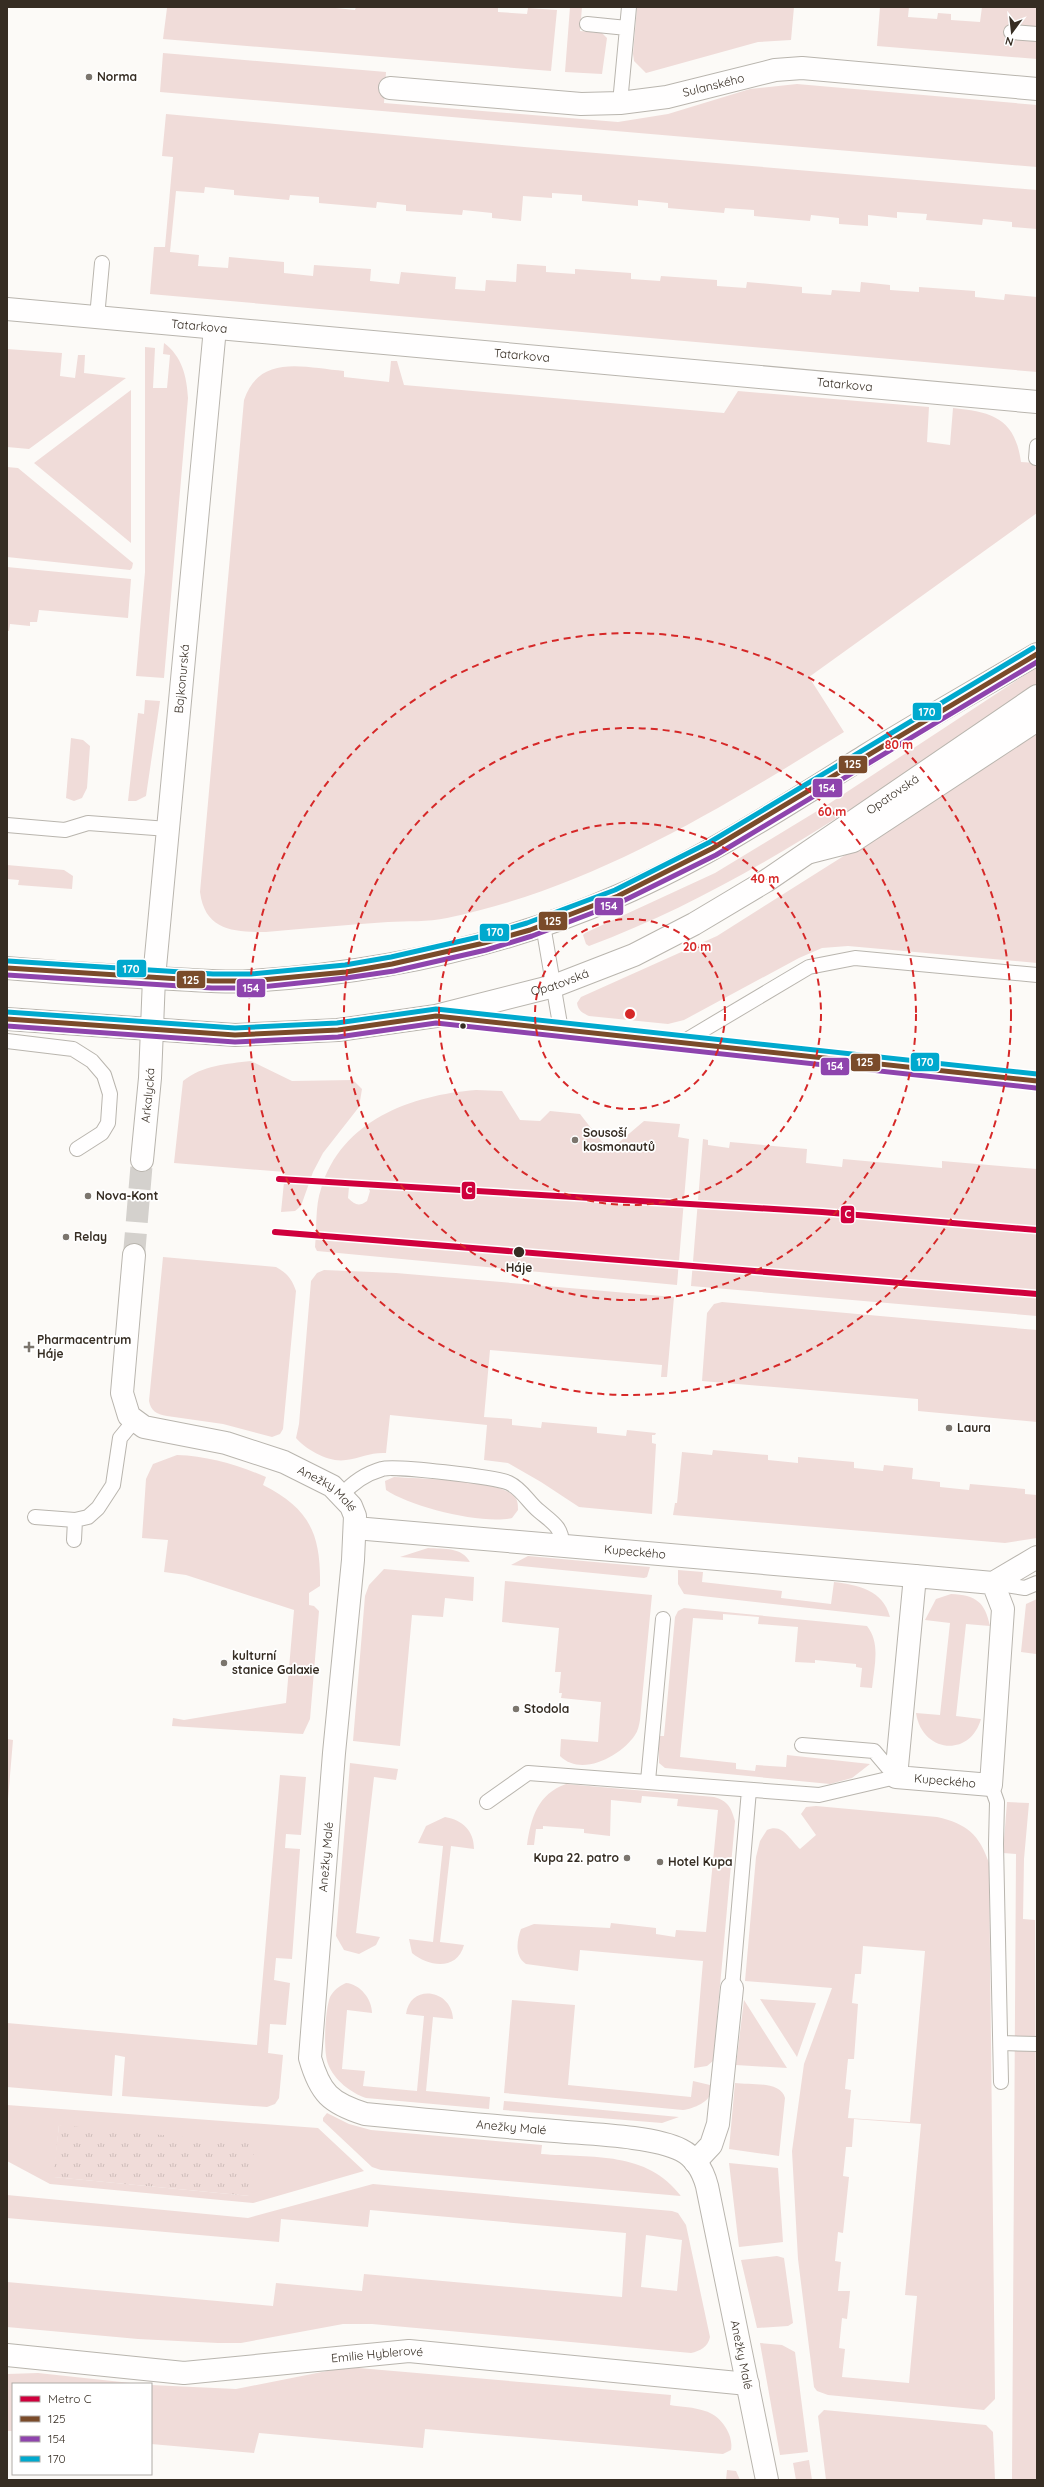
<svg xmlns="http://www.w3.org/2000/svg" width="1044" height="2487" viewBox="0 0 1044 2487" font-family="Quicksand,sans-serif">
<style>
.grass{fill:#f0dcd9;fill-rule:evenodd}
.park{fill:url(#park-tufts)}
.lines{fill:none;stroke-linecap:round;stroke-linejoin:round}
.minor-tunnel{stroke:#d4d1cd;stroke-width:22;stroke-dasharray:22 11;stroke-linecap:butt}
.service-casing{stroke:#b9b5ae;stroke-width:16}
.minor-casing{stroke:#b9b5ae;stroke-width:24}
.tertiary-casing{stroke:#b9b5ae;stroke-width:24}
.secondary-casing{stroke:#b9b5ae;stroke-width:24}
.service{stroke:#fffefe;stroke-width:14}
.minor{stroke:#fffefe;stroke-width:22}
.tertiary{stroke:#fffefe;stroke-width:22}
.secondary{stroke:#fffefe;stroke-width:22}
.bus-1-casing{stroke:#fff;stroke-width:8}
.bus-2-casing{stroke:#fff;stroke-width:8}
.bus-3-casing{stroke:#fff;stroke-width:8}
.bus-1{stroke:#7a4b2a;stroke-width:5}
.bus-2{stroke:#8e44ad;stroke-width:5}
.bus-3{stroke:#00a9ce;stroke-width:5}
.metro-1-casing{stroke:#fff;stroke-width:9}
.metro-1{stroke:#cf003d;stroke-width:6}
.ring{fill:none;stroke:#d62828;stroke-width:2;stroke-dasharray:7 5}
.poi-dot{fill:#7b756d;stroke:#fff;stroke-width:1.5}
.bus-dot{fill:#362d23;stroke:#fff;stroke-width:1.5}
.labels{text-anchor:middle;stroke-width:3.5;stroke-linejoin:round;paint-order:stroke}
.poi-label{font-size:12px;font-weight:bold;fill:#362d23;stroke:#fff;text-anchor:start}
.street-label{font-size:12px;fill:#362d23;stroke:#fff}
.stop-label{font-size:12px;font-weight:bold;fill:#362d23;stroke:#fff}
.centre{fill:#d62828;stroke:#fff;stroke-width:2}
.ring-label{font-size:12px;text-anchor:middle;font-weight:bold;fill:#d62828;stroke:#fff;stroke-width:3.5;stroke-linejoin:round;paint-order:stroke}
.line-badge{stroke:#fff;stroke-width:1.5}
.badge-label{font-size:11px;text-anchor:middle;font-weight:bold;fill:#fff}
</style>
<defs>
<pattern id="park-tufts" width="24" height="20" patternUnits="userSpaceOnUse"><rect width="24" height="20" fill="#f0dcd9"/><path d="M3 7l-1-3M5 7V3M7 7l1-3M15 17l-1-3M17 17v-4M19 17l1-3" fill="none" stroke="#cebdba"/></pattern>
</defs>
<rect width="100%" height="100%" fill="#fcfaf7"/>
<!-- grass -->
<path class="grass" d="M163 7H326L355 10 356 7H498V12L527 14 528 8 557 10 551 71 163 39 167 8Z
M570 7H582L580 31 602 33 607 38 602 74 565 72Z
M637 7H794L791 40 758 42 646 73 634 61 633 54Z
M880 7H909L908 17 937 19 938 13 951 14V20L980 22 982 7H1037V59L877 46Z
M163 53 386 72 384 103 618 122 668 114 750 89 797 84 1037 105V167L160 92Z
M166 114 524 147 1037 190V229L1012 227V222L983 219 982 225 926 220 927 214 897 212V218L868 215V226L839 224V218L811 215 810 221 754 216V210L725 208 724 213 668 208V203L638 200V206L582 201V195L552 193V198L523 196 521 221 492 218V213L463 210 462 215 406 211V205L377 202 376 208 319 203V197L290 195 289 200 234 195V190L205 187 204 193 176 191 170 252 199 255 198 266 228 268 229 257 284 262V273L313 276 314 265 371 269 370 281 399 284 401 272 456 277 455 289 485 291 486 280 516 282 517 264 546 266V272L575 274V269L631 273V279L660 281 661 276 717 280V286L746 288 747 282 802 287V293L831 295 832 290 860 292 861 282 890 285V290L919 292V287L975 291V297L1004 300 1005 294 1037 297V372L150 294 154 247H165L173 157 162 156Z
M164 343C182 356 187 377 188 398L164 678 136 676 145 572V347L155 348 153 388H167L170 355 163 354Z
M7 349 62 353 60 376 75 378 78 355H85L84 373 126 378 29 449 7 447Z
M391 361H397L404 385 724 413 738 391 929 407 927 442 950 445 953 408C992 412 1015 418 1021 462L1037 463V513L809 677 844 732C720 809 592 888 447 918 428 922 407 921 388 922 347 925 307 928 266 932 234 932 205 931 200 892L244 400C260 353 305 368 344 371V377L389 382Z
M131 390V543L34 463Z
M7 467 18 468 133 563 132 568 130 570 7 557Z
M7 567 131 579 128 618 39 610 37 622H30V626L10 624 9 631H7Z
M1037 667V684L1009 705C874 793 741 890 589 946L586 944 583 935 585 933 715 873 827 805Z
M145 700 160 701 146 796 136 801H128L138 713 144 714Z
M1037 734V963L848 946 822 948 799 958 684 1020 668 1024 589 1016C583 1013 578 1011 577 1003L581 997 717 936Z
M71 738 83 740 90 746 87 788 82 798 74 801 66 798Z
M7 865 64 870 73 876 72 889 18 885 19 880 7 879Z
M251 1061 292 1081 353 1080 362 1089 359 1107 323 1153 313 1172 301 1206 295 1211 281 1212 285 1172 174 1163 183 1081C203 1065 226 1064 251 1061Z
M476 1090 502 1091 520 1120 540 1121 550 1111 580 1114 602 1142 617 1144 644 1121 680 1124 678 1137 689 1139 677 1285 317 1251 315 1247C317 1228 315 1206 321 1189 341 1120 412 1095 476 1090ZM356 1182 365 1183 370 1191 367 1201C359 1207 355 1205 348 1198L349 1187Z
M703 1139 708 1140V1145L729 1148 730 1142 807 1149 806 1163 842 1167 843 1159 942 1168V1161L1037 1169V1316L691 1286Z
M163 1257 276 1267C287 1273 292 1279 296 1291L283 1429 280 1434 272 1437 223 1424 167 1416C156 1414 151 1411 149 1401Z
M324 1270 396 1273 674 1297 667 1377H661L662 1365 490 1350 484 1417 512 1419V1425L541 1428 542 1422 597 1427V1433L626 1436 627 1430 656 1433 655 1435H652V1443L656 1444 652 1514 579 1507 541 1482 508 1463 484 1460 487 1425 390 1415 386 1453C371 1452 361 1458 346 1460 330 1463 306 1450 296 1438L299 1424 311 1281 317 1273Z
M722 1302 1037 1330V1422L918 1411V1399L702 1381 707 1313 714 1304Z
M713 1450 768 1455V1460L798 1463V1457L854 1462V1468L883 1471 884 1465 913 1468 912 1479 940 1482V1487L969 1490 970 1484 1025 1489V1494L1037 1495V1538L1005 1543 673 1515 675 1503H677L682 1452 712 1455Z
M177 1455C208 1456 238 1465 266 1477L263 1485C310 1509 321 1534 320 1586L309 1593V1605L314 1606 319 1611 310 1719 303 1734 172 1726 173 1718 184 1720 286 1703 294 1610 186 1575 164 1572 168 1540 142 1538 146 1479 153 1464Z
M394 1477C420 1479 498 1479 514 1496 518 1500 518 1505 518 1510L512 1518C483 1525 411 1507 386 1490L385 1481Z
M428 1548C444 1549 462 1547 470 1562L400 1557Z
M528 1556 650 1567 647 1577 644 1578 511 1565Z
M384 1569 474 1577 473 1601 445 1598 443 1617 412 1615 400 1746 353 1741 365 1596 369 1585Z
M678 1570 703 1572 702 1582 782 1591 781 1598 831 1604 834 1582C858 1585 883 1590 890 1617L684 1594 678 1584Z
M505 1581 652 1595 640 1720C639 1725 638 1731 635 1735 622 1755 582 1778 560 1756L561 1739 598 1742 601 1702 561 1698 562 1693H559L561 1672H555L559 1628 502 1622Z
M951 1594C976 1595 985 1602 990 1626L966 1624 956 1716 981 1719C970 1758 922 1753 916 1713L940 1715 950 1623 925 1620 936 1599Z
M1037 1599 1036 1654 1021 1652 1026 1604Z
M684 1608 867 1626C881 1644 874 1666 872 1688L860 1687 862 1668 856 1667V1664L815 1660V1663L795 1662 798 1627 758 1624 759 1617 723 1614V1620L693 1618 680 1757 736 1763V1769L755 1771 756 1765 786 1767 787 1755 870 1764 852 1778 830 1784 665 1768 659 1763V1736H664L675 1617 678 1611Z
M7 1739 13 1740 7 1811Z
M350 1763 398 1769 396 1780 374 1777 356 1933 380 1937 376 1945 359 1954 344 1950 336 1936Z
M280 1775 306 1777 301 1835 286 1834 285 1848 300 1849 292 1959 276 1958 274 1980 290 1983 286 2025 270 2024 268 2053 283 2055 279 2098 275 2104 267 2107 122 2096 125 2057 115 2055 112 2096 7 2087V2023L257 2045Z
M566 1784 714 1797C728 1801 731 1807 735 1821L714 2052 713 2061 707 2066 694 2068 703 1961 580 1950 578 1971 526 1964C514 1957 517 1939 521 1929L534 1924 610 1928 611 1923 656 1928V1934L675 1937 676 1930 706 1932 718 1810 677 1806 678 1799 642 1796 641 1803 611 1800 610 1836 584 1833V1829L543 1826V1829H536L534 1845H527C531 1817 538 1794 566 1784Z
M1007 1802 1029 1803 1024 1859 1023 1919 1035 1920 1037 2480H1012L1016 1854 1003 1853Z
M816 1806 937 1817C967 1824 979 1834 989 1863L995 2399 984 2410 828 2395 817 2391 814 2387 798 2259 792 2151 804 2064 832 1988 745 1981 756 1857 760 1841 767 1830C783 1823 790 1840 800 1849L816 1835 801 1814 806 1807ZM863 1946 925 1951 910 2122 848 2118 851 2090 845 2089 848 2059H854L858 2004 852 2003 855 1974H861ZM854 2119 921 2124 905 2295 917 2296 909 2383 842 2377 845 2349 839 2348 842 2318 847 2319 850 2291H838L841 2262 835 2261 838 2232 843 2233 849 2177 843 2176 846 2147H852Z
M445 1817C463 1820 474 1831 474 1849L451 1846 440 1942 464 1945C457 1971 429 1967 412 1953L409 1939 433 1942 443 1846 418 1843 426 1826Z
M346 1983C360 1984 372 1999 372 2013L347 2010 342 2069 365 2071 363 2086 417 2091 424 2016 406 2014C410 1983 452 1989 453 2019L433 2017 426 2091 490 2097 489 2109 366 2098C351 2093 334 2080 328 2064 323 2051 325 2010 330 1997 334 1990 339 1986 346 1983Z
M760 1999 816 2003 797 2057Z
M512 2000 575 2005 568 2085 691 2097 693 2081 710 2085C716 2100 695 2108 683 2110L504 2093Z
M744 2000 787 2068 736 2065Z
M735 2083C750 2085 781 2081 785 2098L779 2156 729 2149Z
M504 2101 679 2117 662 2123 503 2110Z
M7 2105 318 2128 364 2171 253 2203 50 2184 7 2161ZM59 2125 250 2196 54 2177Z
M327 2113 349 2124 371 2130 542 2145 541 2154C593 2158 647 2151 681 2196L381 2170 372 2167 323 2121V2118Z
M729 2163 778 2168 783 2242 739 2247Z
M373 2184 672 2211 678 2213 686 2225 710 2337C708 2347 700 2351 691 2353L372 2324H343L241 2343H218L138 2339 7 2327V2282L273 2306 276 2283 362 2291 364 2274 622 2297 626 2233 370 2210 368 2227 281 2219 279 2242 7 2218V2195L248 2218ZM646 2235 682 2240 677 2291 641 2287Z
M777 2256 784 2258 793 2323 788 2326 757 2328 741 2260Z
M760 2343 782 2345 795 2352 808 2452 780 2455Z
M347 2367 671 2395 670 2405C681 2407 694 2407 705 2411 720 2415 734 2434 731 2450L723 2454 425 2429 423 2448 259 2433 254 2453 151 2444V2385L236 2389Z
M38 2373 140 2384H13V2431H7V2374Z
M824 2410 986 2425 993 2432 995 2480H826L818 2416Z
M809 2460 812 2480H796L793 2463Z
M727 2470 736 2471 740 2480H726Z"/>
<!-- park -->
<path class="park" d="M59 2125 255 2144 250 2196 53 2177Z"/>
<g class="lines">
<!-- minor-tunnel -->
<path class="minor-tunnel" d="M134 1255 142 1160"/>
<!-- service casing -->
<g class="service-casing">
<path id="service" d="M587 24 627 28
M1011 32 1037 34
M620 103 629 7
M97 317 102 263
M1036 458 1037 446
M7 825 65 830 88 823 168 829
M543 925 561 1030
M448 1017 1037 1081
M7 1041 73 1049 92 1061 104 1075 110 1094 108 1123 102 1133 77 1149
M683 1042 809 967 855 958 1037 975
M342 1495C353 1482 365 1474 382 1469 393 1465 496 1477 509 1483 522 1489 528 1502 539 1511 552 1522 562 1527 562 1544
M35 1517 75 1520 88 1517 98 1508 113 1485 120 1438 134 1421
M74 1540 75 1520
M993 1583 1025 1588 1037 1583
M648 1781 663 1619
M991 1785 997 1802 996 1844 1001 2082
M487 1802 528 1773 819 1795 896 1777 874 1751 802 1745
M732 1988 749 1790
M1001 2043 1037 2044"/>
</g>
<!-- minor casing -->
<g class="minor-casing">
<g id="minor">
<path id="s1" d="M390 88 581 104 620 103 667 97 775 70 802 68 1037 89"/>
<path id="s2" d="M7 309 1037 402"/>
<path id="s3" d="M142 1160 150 1078 154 978 215 328"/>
<path id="s4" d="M134 1255 122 1393 129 1416 144 1427 226 1443 284 1462 332 1486 351 1506 355 1516 353 1560 334 1753 310 2058C320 2093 330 2103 365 2114 428 2120 492 2126 555 2131 588 2134 654 2136 681 2150 695 2157 703 2171 707 2186L767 2480"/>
<path id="s5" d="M355 1528 915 1576"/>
<path d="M993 1583 1003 1609 991 1785 896 1777 915 1576 993 1583 1037 1557"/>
<path d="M695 2162 711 2145 718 2124 732 1988"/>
<path id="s6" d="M7 2355 184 2373 409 2351 748 2384"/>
</g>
</g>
<!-- tertiary casing -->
<g class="tertiary-casing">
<path id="tertiary" d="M810 852 853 841 1037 720"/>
</g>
<!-- secondary casing -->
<g class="secondary-casing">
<g id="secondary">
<path d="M7 968C62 973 118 976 174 979 199 980 226 983 251 981 378 973 502 947 618 896 705 858 784 807 865 756 921 721 980 688 1037 654"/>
<path id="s7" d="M7 1019 235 1035 338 1030 436 1016 554 986 634 955 694 924 766 881 1037 696"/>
</g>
</g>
<!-- service -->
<use href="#service" class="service"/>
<!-- minor -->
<use href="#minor" class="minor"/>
<!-- tertiary -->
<use href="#tertiary" class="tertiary"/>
<!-- secondary -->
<use href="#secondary" class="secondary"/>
<!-- bus-1 casing -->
<g class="bus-1-casing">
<path id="bus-1" d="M7 968 212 981H251L346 972 392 964 484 943 530 930 618 896 713 848 1037 654
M7 1019 235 1035 338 1030 436 1016 1037 1081"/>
</g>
<!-- bus-2 casing -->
<g class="bus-2-casing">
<path id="bus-2" d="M7 975 212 988H252L346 978 394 971 486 950 532 936 621 902 716 855 1037 662
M7 1026 235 1042 338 1037 436 1023 1036 1088"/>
</g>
<!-- bus-3 casing -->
<g class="bus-3-casing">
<path id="bus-3" d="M8 961 213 974H251L345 965 391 957 483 936 527 923 615 890 710 842 1033 648
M7 1012 235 1028 337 1023 436 1009 1037 1074"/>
</g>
<!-- bus-1 -->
<use href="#bus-1" class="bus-1"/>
<!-- bus-2 -->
<use href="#bus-2" class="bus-2"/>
<!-- bus-3 -->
<use href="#bus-3" class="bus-3"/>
<!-- metro-1 casing -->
<g class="metro-1-casing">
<path id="metro-1" d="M279 1179 822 1212 1037 1230
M275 1232 1037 1294"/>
</g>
<!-- metro-1 -->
<use href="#metro-1" class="metro-1"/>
</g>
<!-- distance rings -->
<g class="ring">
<circle cx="630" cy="1014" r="95"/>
<circle cx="630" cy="1014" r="191"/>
<circle cx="630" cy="1014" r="286"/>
<circle cx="630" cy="1014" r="381"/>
</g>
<!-- markers -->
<g class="poi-dot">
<circle cx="89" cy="77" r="4"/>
<circle cx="575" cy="1140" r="4"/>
<circle cx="88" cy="1196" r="4"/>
<circle cx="66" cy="1237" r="4"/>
<path d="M27 1341h4v4h4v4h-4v4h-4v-4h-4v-4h4z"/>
<circle cx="949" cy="1428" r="4"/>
<circle cx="224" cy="1663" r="4"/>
<circle cx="516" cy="1709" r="4"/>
<circle cx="627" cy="1858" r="4"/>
<circle cx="660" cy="1862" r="4"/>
</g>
<g class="bus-dot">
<circle cx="463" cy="1026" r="3.5"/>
<circle cx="519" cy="1252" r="6"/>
</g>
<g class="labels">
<!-- poi labels -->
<g class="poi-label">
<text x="97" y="81">Norma</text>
<text x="583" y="1137">Sousoší<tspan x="583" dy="14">kosmonautů</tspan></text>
<text x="96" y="1200">Nova-Kont</text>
<text x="74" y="1241">Relay</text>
<text x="37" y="1344">Pharmacentrum<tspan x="37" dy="14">Háje</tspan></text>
<text x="957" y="1432">Laura</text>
<text x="232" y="1660">kulturní<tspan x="232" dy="14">stanice Galaxie</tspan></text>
<text x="524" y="1713">Stodola</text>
<text x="619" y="1862" text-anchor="end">Kupa 22. patro</text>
<text x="668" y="1866">Hotel Kupa</text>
</g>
<!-- street labels -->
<g class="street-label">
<text dy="4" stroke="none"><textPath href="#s1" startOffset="326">Sulanského</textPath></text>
<text dy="4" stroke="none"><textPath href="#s2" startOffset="193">Tatarkova</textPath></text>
<text dy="4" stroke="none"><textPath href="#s2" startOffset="517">Tatarkova</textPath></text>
<text dy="4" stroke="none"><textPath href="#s2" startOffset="841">Tatarkova</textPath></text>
<text dy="4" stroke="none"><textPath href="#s3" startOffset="483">Bajkonurská</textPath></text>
<text dy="4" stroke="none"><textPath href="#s7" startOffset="943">Opatovská</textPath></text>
<text dy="4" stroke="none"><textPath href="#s7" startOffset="559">Opatovská</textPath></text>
<text dy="4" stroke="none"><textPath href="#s3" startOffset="65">Arkalycká</textPath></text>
<text dy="4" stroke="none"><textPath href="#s4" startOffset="377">Anežky Malé</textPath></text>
<text dy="4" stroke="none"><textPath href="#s5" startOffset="281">Kupeckého</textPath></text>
<text transform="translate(945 1781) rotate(5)" y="4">Kupeckého</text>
<text transform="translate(326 1857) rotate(-85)" y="4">Anežky Malé</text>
<text dy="4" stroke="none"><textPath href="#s4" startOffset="1192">Anežky Malé</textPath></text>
<text dy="4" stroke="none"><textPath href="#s4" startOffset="1582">Anežky Malé</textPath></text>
<text dy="4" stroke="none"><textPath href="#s6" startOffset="372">Emilie Hyblerové</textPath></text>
</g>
<!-- stop labels -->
<g class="stop-label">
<text x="519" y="1272">Háje</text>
</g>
</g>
<circle cx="630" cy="1014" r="6" class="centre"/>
<g class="ring-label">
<text x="899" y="749">80 m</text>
<text x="832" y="816">60 m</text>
<text x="765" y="883">40 m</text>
<text x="697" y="951">20 m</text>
</g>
<g class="line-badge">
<rect x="912" y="702" width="30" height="19" rx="4" fill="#00a9ce"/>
<rect x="838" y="755" width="30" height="19" rx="4" fill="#7a4b2a"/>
<rect x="812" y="778" width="31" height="20" rx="4" fill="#8e44ad"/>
<rect x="594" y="897" width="30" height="19" rx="4" fill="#8e44ad"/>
<rect x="538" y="911" width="30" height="20" rx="4" fill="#7a4b2a"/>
<rect x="479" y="923" width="31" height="19" rx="4" fill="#00a9ce"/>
<rect x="116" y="959" width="31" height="19" rx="4" fill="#00a9ce"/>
<rect x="176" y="970" width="30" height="19" rx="4" fill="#7a4b2a"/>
<rect x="236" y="978" width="30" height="20" rx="4" fill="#8e44ad"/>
<rect x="910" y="1052" width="30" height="20" rx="4" fill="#00a9ce"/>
<rect x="850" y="1053" width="31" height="19" rx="4" fill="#7a4b2a"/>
<rect x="820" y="1057" width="30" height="19" rx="4" fill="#8e44ad"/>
<rect x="461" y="1181" width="15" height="19" rx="4" fill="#cf003d"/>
<rect x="840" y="1205" width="15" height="19" rx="4" fill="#cf003d"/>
</g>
<g class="badge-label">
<text x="927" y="716">170</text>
<text x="853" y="768">125</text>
<text x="827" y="792">154</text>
<text x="609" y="910">154</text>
<text x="553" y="925">125</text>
<text x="495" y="936">170</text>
<text x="131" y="973">170</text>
<text x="191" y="984">125</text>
<text x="251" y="992">154</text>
<text x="925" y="1066">170</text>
<text x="865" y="1066">125</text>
<text x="835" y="1070">154</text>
<text x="469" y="1194">C</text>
<text x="848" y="1218">C</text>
</g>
<!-- border -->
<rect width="1044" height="2487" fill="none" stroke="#362d23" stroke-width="16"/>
<!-- legend -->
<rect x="12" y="2383" width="140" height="92" fill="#ffffff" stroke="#afaba7"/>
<rect x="20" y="2396" width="20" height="6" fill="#cf003d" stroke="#afaba7"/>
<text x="48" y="2403" font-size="12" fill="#362d23">Metro C</text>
<rect x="20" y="2416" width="20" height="6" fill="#7a4b2a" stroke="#afaba7"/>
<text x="48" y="2423" font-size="12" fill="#362d23">125</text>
<rect x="20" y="2436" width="20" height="6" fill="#8e44ad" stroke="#afaba7"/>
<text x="48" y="2443" font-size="12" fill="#362d23">154</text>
<rect x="20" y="2456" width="20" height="6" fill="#00a9ce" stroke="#afaba7"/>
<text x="48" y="2463" font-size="12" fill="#362d23">170</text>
<!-- north arrow -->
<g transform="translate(1012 32) rotate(195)" stroke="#ffffff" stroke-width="3" paint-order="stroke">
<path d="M0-3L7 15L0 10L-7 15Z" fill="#362d23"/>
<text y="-6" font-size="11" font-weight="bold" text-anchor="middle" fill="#362d23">N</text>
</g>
</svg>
